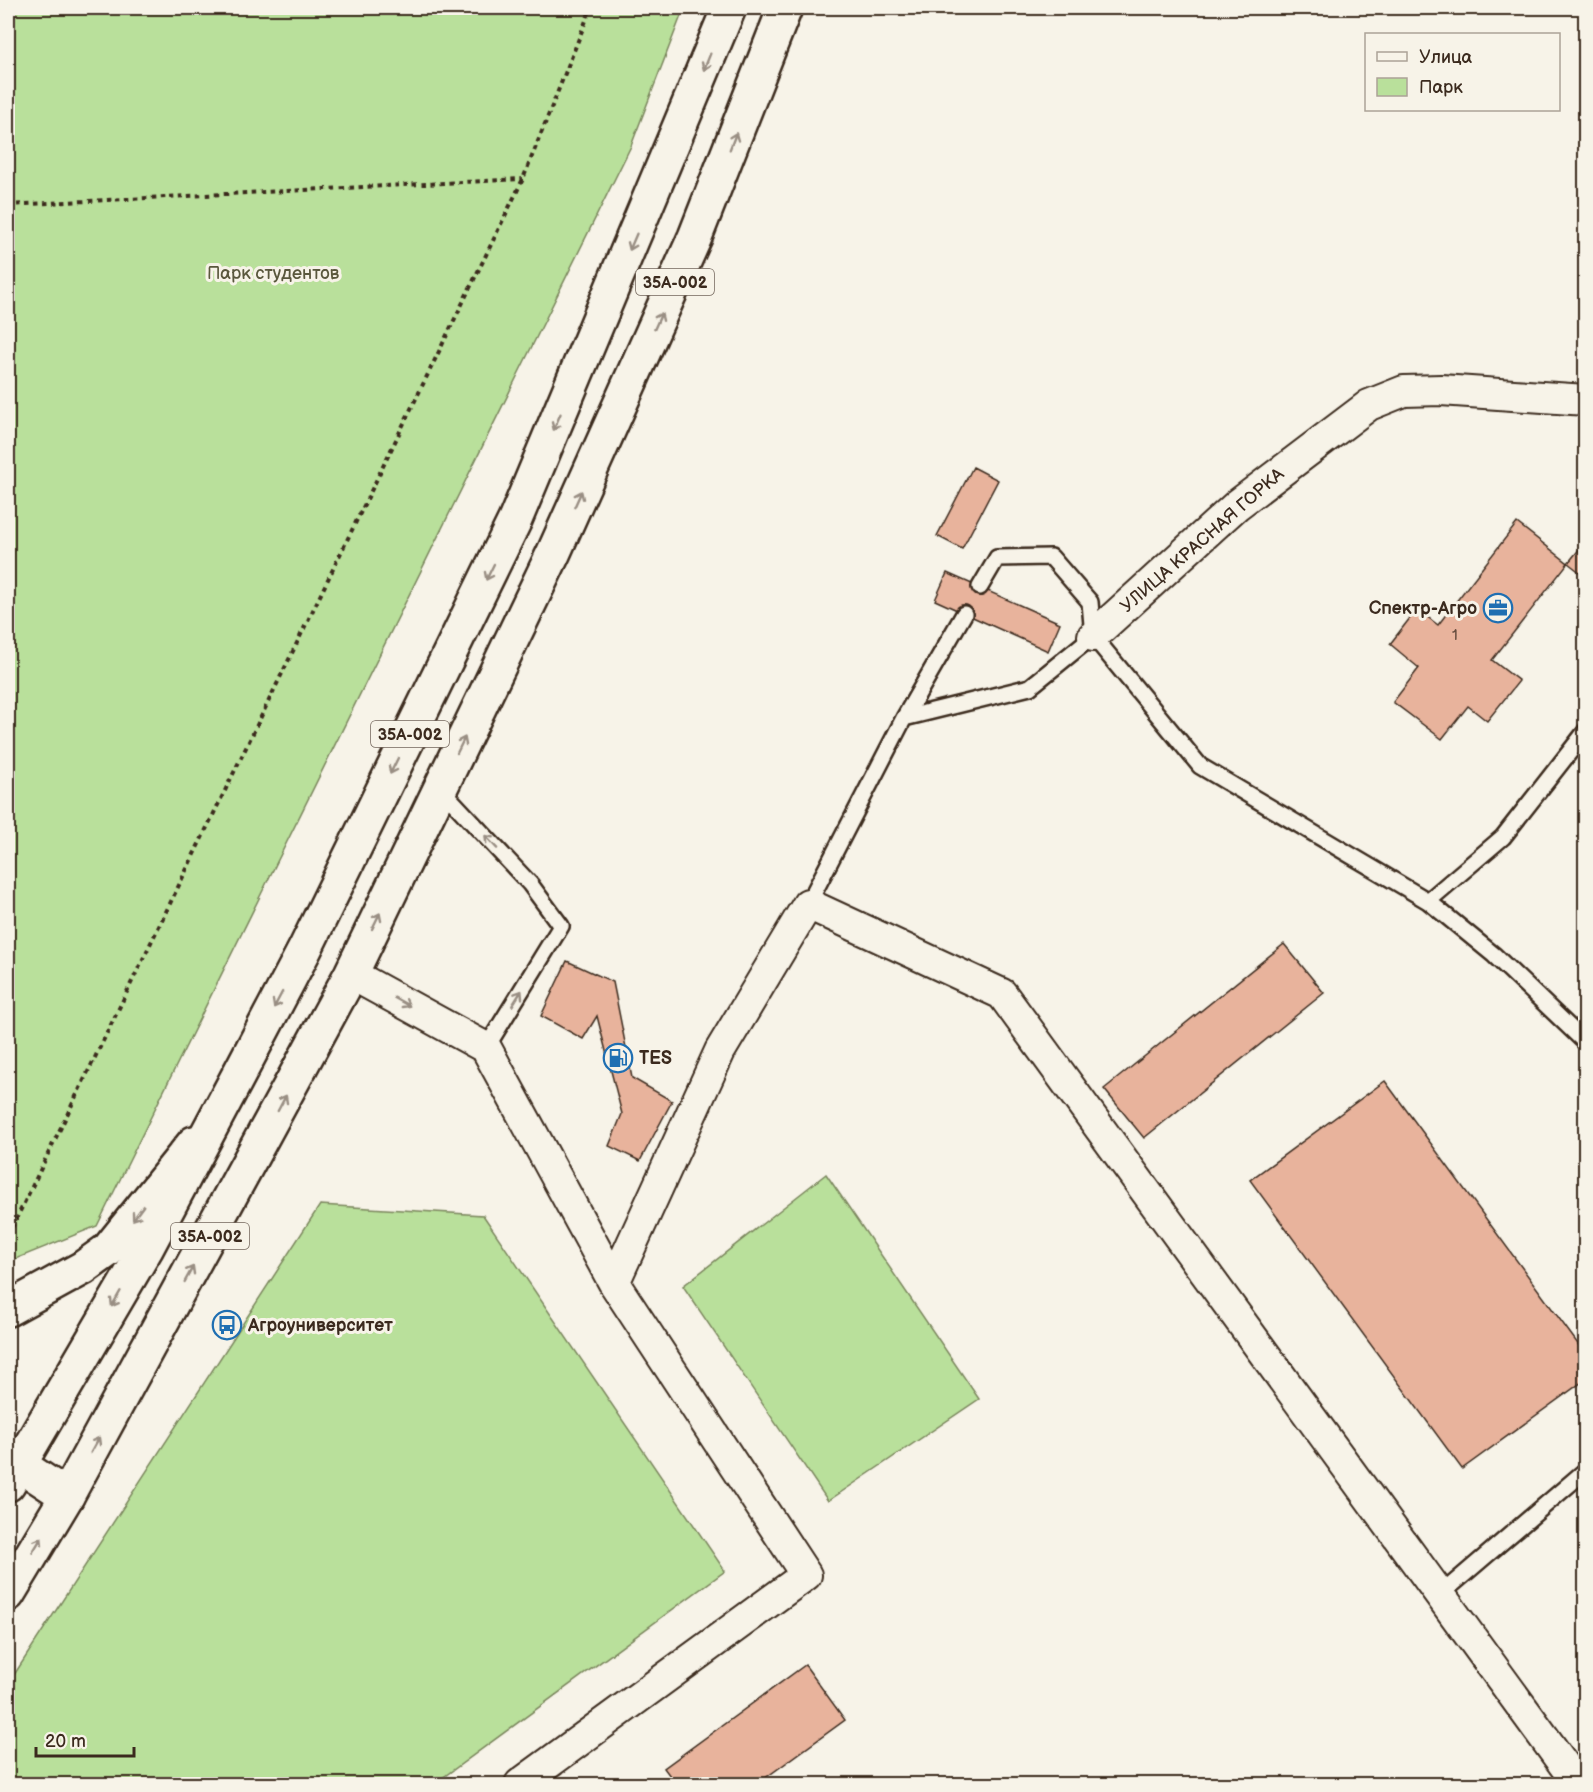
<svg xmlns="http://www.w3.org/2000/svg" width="1593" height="1792" viewBox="0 0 1593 1792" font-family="'Balsamiq Sans',sans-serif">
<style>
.green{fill:#b9e09b;stroke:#7a855c;stroke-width:1.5}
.building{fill:#e8b39c;stroke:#3b2a1e;stroke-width:1.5}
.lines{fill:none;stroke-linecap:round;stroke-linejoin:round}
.lane-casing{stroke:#3b2a1e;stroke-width:20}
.street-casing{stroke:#3b2a1e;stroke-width:34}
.secondary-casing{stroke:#3b2a1e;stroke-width:38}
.primary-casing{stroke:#3b2a1e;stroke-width:38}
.path{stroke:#3b2a1e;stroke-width:4;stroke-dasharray:4.5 4.5;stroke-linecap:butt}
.lane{stroke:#f7f3e8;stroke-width:15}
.street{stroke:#f7f3e8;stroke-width:30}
.secondary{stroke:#f7f3e8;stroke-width:33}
.primary{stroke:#f7f3e8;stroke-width:33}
.oneway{stroke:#998e83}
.labels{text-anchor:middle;stroke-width:6;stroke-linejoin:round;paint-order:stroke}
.number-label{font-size:15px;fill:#664c3e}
.shield{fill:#f7f3e8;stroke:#73665b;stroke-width:1.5}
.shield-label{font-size:16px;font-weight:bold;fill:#3b2a1e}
.park-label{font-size:18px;fill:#5a583d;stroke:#f7f3e8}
.street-label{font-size:18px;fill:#3b2a1e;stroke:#f7f3e8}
.poi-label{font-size:18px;font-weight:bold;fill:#3b2a1e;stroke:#f7f3e8;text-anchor:start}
</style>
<rect width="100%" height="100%" fill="#f7f3e8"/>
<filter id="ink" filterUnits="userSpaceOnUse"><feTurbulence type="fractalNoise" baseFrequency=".0167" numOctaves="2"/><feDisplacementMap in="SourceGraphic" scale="12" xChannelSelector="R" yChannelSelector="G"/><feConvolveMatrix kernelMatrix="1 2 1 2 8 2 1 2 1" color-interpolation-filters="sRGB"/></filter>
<g filter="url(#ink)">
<!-- green -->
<path class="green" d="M8 8H684L631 146 97 1226 8 1262Z
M826 1174 979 1399 828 1501 683 1286Z
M320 1205 483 1215 725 1571 434 1784H8V1684Z"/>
<!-- building -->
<path class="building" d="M973 467 998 480 962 549 937 536Z
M1517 523 1568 563 1492 660 1519 681 1487 721 1468 706 1442 739 1393 702 1419 668 1390 644 1417 609 1438 625Z
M1586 541V577L1568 563Z
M947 573 1060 623 1048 651 935 600Z
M1284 944 1324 993 1144 1138 1104 1089Z
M567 961 613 982 632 1078 672 1101 640 1161 609 1146 622 1114 597 1016 583 1039 541 1016Z
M1385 1081 1586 1355V1379L1462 1469 1250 1180Z
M805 1665 845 1720 757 1784H676L664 1768Z"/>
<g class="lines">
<!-- lane casing -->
<g class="lane-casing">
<path id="lane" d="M980 587 997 558 1051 557 1090 602 1093 636
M904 718 964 614
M440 788 530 884 561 926 486 1048
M1428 901 1503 837 1586 731
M808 904 904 718 1030 687 1093 636 1200 766 1428 901 1494 955 1586 1043
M1440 1595 1586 1470"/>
</g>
<!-- street casing -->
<g class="street-casing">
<path id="street" d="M1093 636 1237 505 1369 405 1404 391 1441 390 1586 400
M351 974 486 1048 614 1283 806 1575 520 1784
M614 1283 720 1051 808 904 1002 994 1578 1784"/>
</g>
<!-- secondary casing -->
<g class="secondary-casing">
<path id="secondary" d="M8 1309 83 1268 108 1250 194 1143
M8 1457 67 1496"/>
</g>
<!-- primary casing -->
<g class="primary-casing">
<path id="primary" d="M8 1484 146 1249 245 1063 305 949 515 520 729 8
M8 1594 67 1496 351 974 554 552 695 237 785 8"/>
</g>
<!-- path -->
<path class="path" d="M8 205 523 179
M8 1236 523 179 591 8"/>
<!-- lane -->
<use href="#lane" class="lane"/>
<!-- street -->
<use href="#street" class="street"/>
<!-- secondary -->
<use href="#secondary" class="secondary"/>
<!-- primary -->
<use href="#primary" class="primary"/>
</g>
<!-- one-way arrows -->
<defs><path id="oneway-shaft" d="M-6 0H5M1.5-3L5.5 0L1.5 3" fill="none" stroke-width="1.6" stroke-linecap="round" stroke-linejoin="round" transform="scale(1.5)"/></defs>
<g class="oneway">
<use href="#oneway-shaft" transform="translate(707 62) rotate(112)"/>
<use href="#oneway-shaft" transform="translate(733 141) rotate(-69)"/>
<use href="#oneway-shaft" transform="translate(633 242) rotate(113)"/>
<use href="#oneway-shaft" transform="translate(658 321) rotate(-66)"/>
<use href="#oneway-shaft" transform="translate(557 422) rotate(113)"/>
<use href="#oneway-shaft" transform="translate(578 499) rotate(-66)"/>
<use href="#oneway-shaft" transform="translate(490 572) rotate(116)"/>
<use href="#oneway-shaft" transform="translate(461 745) rotate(-64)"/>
<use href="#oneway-shaft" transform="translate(394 766) rotate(116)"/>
<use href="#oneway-shaft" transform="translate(491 842) rotate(-133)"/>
<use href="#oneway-shaft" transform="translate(376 921) rotate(-64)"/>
<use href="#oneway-shaft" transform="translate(517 998) rotate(-58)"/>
<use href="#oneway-shaft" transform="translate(278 1000) rotate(118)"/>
<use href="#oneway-shaft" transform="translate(402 1002) rotate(29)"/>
<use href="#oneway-shaft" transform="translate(282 1103) rotate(-62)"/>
<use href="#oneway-shaft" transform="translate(138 1213) rotate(126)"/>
<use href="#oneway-shaft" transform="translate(189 1274) rotate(-61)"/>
<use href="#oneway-shaft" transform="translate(116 1299) rotate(120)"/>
<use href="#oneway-shaft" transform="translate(95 1445) rotate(-61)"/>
<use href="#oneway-shaft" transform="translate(37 1545) rotate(-59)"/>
</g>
</g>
<!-- icons -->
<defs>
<g id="office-ring" transform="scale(1.5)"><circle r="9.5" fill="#f7f3e8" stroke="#1f6fb2" stroke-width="1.5"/><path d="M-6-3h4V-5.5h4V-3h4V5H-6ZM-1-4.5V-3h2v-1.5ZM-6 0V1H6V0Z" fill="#1f6fb2"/></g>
<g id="fuel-ring" transform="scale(1.5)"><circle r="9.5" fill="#f7f3e8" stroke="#1f6fb2" stroke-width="1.5"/><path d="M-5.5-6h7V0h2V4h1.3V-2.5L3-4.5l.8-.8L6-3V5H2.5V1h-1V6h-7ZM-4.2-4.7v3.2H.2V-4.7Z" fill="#1f6fb2"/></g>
<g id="bus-ring" transform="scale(1.5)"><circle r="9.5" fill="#f7f3e8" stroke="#1f6fb2" stroke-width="1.5"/><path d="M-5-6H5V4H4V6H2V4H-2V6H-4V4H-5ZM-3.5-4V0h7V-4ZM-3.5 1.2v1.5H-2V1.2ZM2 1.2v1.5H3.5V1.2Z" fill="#1f6fb2"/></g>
</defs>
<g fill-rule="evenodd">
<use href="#office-ring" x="1498" y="608"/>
<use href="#fuel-ring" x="618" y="1058"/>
<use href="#bus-ring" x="227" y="1325"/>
</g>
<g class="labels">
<!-- number labels -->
<g class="number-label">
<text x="1455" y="640">1</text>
</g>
<!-- shield labels -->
<g class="shield">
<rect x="636" y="269" width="78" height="26" rx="4.5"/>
<rect x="371" y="721" width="78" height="26" rx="4.5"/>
<rect x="171" y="1223" width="78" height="26" rx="4.5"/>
</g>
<g class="shield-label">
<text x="675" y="288">35А-002</text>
<text x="410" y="740">35А-002</text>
<text x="210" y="1242">35А-002</text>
</g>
<!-- park labels -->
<g class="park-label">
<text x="273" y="279">Парк студентов</text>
</g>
<!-- street labels -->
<g class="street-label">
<text transform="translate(1202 540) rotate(-41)" y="6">УЛИЦА КРАСНАЯ ГОРКА</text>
</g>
<!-- poi labels -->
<g class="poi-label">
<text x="1477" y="614" text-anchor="end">Спектр-Агро</text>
<text x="639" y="1064">TES</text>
<text x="248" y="1331">Агроуниверситет</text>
</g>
</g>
<!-- margin -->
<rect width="1593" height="1792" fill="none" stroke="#f7f3e8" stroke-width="30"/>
<rect x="15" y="15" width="1563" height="1762" fill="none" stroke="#3b2a1e" stroke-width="2" filter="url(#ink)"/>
<!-- legend -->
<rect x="1365" y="33" width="195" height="78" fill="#f7f3e8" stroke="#aca397" stroke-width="1.5"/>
<rect x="1377" y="52" width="30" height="9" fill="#f7f3e8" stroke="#aca397" stroke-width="1.5"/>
<text x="1419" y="63" font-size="18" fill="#3b2a1e">Улица</text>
<rect x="1377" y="78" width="30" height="18" fill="#b9e09b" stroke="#aca397" stroke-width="1.5"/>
<text x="1419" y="93" font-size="18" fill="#3b2a1e">Парк</text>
<!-- scale -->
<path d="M36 1747v9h98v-9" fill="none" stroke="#3b2a1e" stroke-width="3"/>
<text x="45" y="1747" font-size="18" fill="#3b2a1e" stroke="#f7f3e8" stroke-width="4.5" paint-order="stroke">20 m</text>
</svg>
